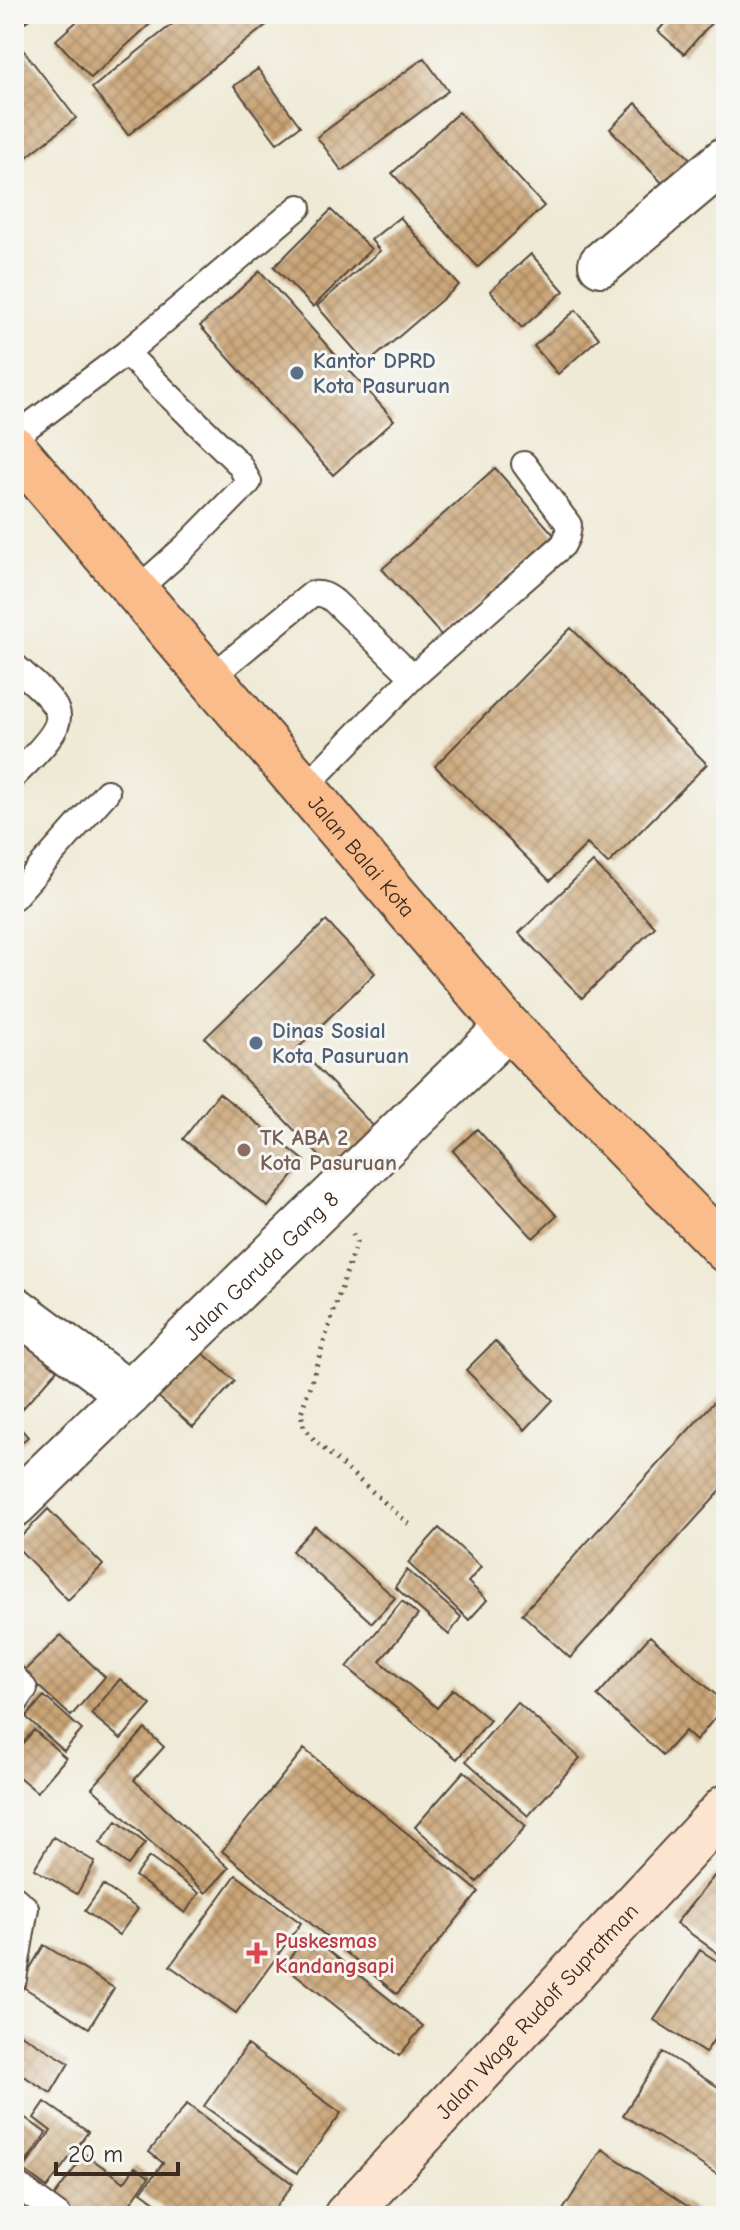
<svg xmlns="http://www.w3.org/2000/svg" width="740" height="2230" viewBox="0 0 740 2230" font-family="'Comic Neue',sans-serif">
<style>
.building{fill:url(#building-cross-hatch)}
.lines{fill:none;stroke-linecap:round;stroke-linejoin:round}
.service-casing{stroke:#564739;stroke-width:28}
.minor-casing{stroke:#564739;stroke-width:48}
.secondary-casing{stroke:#564739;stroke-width:48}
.trunk-casing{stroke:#564739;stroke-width:48}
.path{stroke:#564739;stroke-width:5;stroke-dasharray:2 6;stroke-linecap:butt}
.service{stroke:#fff;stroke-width:24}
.minor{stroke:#fff;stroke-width:44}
.secondary{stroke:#fde4d1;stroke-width:44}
.trunk{stroke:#fabc8b;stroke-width:44}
.service-dot{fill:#5c6f8a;stroke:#f6f6f2;stroke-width:3}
.education-dot{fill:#8d6e63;stroke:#f6f6f2;stroke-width:3}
.health-dot{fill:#e0444e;stroke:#f6f6f2;stroke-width:3}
.labels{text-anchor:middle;stroke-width:6;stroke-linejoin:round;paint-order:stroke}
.service-label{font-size:22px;font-weight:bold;fill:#4e5e75;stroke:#f6f6f2;text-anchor:start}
.street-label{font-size:22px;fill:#3b2a1e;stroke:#f6f6f2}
.education-label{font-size:22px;font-weight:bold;fill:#785e54;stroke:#f6f6f2;text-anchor:start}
.health-label{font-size:22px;font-weight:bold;fill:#be3a42;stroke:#f6f6f2;text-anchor:start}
</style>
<defs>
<pattern id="building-cross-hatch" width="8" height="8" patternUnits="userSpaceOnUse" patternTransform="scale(2)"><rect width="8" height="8" fill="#caa476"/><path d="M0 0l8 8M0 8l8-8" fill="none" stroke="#a58660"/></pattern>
</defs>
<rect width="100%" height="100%" fill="#f6f6f2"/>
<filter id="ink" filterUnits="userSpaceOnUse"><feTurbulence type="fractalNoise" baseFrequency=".0125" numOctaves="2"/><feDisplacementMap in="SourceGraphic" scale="16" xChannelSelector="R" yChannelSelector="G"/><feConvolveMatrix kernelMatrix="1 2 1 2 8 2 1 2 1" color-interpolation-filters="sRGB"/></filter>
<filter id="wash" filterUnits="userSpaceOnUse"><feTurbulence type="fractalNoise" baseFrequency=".006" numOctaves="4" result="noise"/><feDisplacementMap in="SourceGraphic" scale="32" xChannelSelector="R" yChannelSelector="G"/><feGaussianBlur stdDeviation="1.8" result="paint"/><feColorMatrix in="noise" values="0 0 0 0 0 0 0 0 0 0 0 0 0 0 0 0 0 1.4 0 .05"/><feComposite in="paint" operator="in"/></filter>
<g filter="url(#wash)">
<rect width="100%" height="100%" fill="#efead5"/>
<g id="blocks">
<!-- building -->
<path class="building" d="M14 14H36L14 30Z
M85 14H161L91 78 56 40Z
M185 14H280L128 135 92 88Z
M673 14H719L684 54 658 31Z
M17 42 76 118 14 167V44Z
M424 58 448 91 342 171 317 137Z
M258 69 300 126 277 143 234 86Z
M636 103 695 164 669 190 610 129Z
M459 112 544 206 478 267 392 173Z
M331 210 371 249 313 307 274 267Z
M400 217 459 285 367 364 317 306 380 251 371 240Z
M531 254 564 291 522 328 490 291Z
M260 271 394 420 333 475 200 326Z
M576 310 599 338 558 374 534 346Z
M495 468 554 535 442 636 382 569Z
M571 628 707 764 608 864 587 844 550 881 435 766Z
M593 862 655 927 582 998 519 933Z
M326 921 375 973 298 1048 379 1132 336 1173 205 1038Z
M219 1093 305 1161 268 1207 183 1139Z
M477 1129 557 1216 533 1238 453 1151Z
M18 1335 57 1370 17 1415 14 1413V1339Z
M495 1341 553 1400 525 1430 466 1370Z
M197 1348 235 1381 193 1427 155 1394Z
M723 1392 726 1395V1485L570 1658 522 1614Z
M14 1421 28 1437 14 1449Z
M48 1509 103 1565 68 1600 14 1544Z
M315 1526 395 1598 372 1623 292 1551Z
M439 1528 481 1567 468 1582 487 1600 469 1620 408 1563Z
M407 1570 461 1617 449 1635 395 1587Z
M402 1601 418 1615 380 1661 437 1708 453 1689 490 1720 457 1759 347 1667Z
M61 1635 105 1677 71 1716 23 1672Z
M650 1636 726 1704 696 1741 685 1731 663 1755 597 1696Z
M120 1679 151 1705 121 1739 91 1714Z
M44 1696 82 1730 64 1751 26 1717Z
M517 1702 580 1758 528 1816 466 1761Z
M145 1729 164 1747 134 1780 229 1868 206 1893 92 1788Z
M34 1730 66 1758 37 1792 14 1773V1753Z
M304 1749 479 1892 397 1994 222 1851Z
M464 1771 526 1826 477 1882 415 1827Z
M117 1821 145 1843 128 1865 100 1843Z
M53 1837 95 1862 77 1894 34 1869Z
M149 1857 199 1893 185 1913 135 1876Z
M236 1875 301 1923 236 2013 170 1966Z
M715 1875 726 1884V1959L676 1923Z
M103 1885 138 1909 119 1935 85 1911Z
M308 1934 423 2026 399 2056 284 1965Z
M44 1945 114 1988 89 2028 20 1985Z
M700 1950 726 1967V2021L705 2053 654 2020Z
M14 2030 69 2063 51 2093 14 2070Z
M247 2045 341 2113 297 2173 204 2106Z
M663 2052 726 2092V2180L623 2115Z
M45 2102 88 2132 47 2188 23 2170 51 2131 34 2118Z
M187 2104 293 2184 269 2216H174L141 2192 163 2163 149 2152Z
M24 2117 46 2133 25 2164 14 2157V2132Z
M602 2149 702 2216H573L563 2210Z
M85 2154 124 2182 135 2167 149 2177 127 2208 138 2216H69L50 2202Z"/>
</g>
</g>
<g filter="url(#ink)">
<use href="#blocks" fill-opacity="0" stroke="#564739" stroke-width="2"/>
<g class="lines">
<!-- service casing -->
<g class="service-casing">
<path id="service" d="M126 353 239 464 249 482 185 547 137 590
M14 437 126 353 299 207
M14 665C27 678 50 694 57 711 65 730 26 763 14 776
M211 677 312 594C322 593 326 595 334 601L413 677 304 788
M413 677 563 545 567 537 569 525 524 464
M14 897 107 792
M14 1677 25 1689 14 1705
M14 1898 26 1908 14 1979
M14 2183 59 2216"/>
</g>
<!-- minor casing -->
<g class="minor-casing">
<g id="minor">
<path d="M601 264 726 159"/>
<path d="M14 1308 129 1394"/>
<path id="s1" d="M14 1505 508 1027"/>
</g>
</g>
<!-- secondary casing -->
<g class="secondary-casing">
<g id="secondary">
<path id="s2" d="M346 2216 726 1807"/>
</g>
</g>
<!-- trunk casing -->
<g class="trunk-casing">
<g id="trunk">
<path id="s3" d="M14 448 508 1027 726 1250"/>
</g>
</g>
<!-- path -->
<path class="path" d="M353 1234 356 1242 354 1249 301 1413 304 1427 315 1441 410 1525"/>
<!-- service -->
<use href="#service" class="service"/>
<!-- minor -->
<use href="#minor" class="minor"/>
<!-- secondary -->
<use href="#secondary" class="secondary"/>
<!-- trunk -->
<use href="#trunk" class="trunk"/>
</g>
</g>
<!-- markers -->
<g class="service-dot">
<circle cx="297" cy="373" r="8"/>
<circle cx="256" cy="1043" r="8"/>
</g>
<circle class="education-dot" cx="244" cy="1150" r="8"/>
<path class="health-dot" d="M253 1941h8v8h8v8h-8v8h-8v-8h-8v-8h8z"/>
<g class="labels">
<!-- service labels -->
<g class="service-label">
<text x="313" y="368">Kantor DPRD<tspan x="313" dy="25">Kota Pasuruan</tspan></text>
<text x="272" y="1038">Dinas Sosial<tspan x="272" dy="25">Kota Pasuruan</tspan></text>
</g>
<!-- street labels -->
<g class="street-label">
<text dy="8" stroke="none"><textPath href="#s3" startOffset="536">Jalan Balai Kota</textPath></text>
<text dy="8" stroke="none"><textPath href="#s1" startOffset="344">Jalan Garuda Gang 8</textPath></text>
<text dy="8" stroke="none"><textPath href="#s2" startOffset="280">Jalan Wage Rudolf Supratman</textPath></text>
</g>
<!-- education labels -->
<g class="education-label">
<text x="260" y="1145">TK ABA 2<tspan x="260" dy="25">Kota Pasuruan</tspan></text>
</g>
<!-- health labels -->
<g class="health-label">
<text x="275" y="1948">Puskesmas<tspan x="275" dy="25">Kandangsapi</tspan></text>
</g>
</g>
<!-- margin -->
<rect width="740" height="2230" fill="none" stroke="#f6f6f2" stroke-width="48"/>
<!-- scale -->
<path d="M56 2162v12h122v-12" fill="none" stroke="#3b2a1e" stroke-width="4"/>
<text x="68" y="2162" font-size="24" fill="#3b2a1e" stroke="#f6f6f2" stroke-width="6" paint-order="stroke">20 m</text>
</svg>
